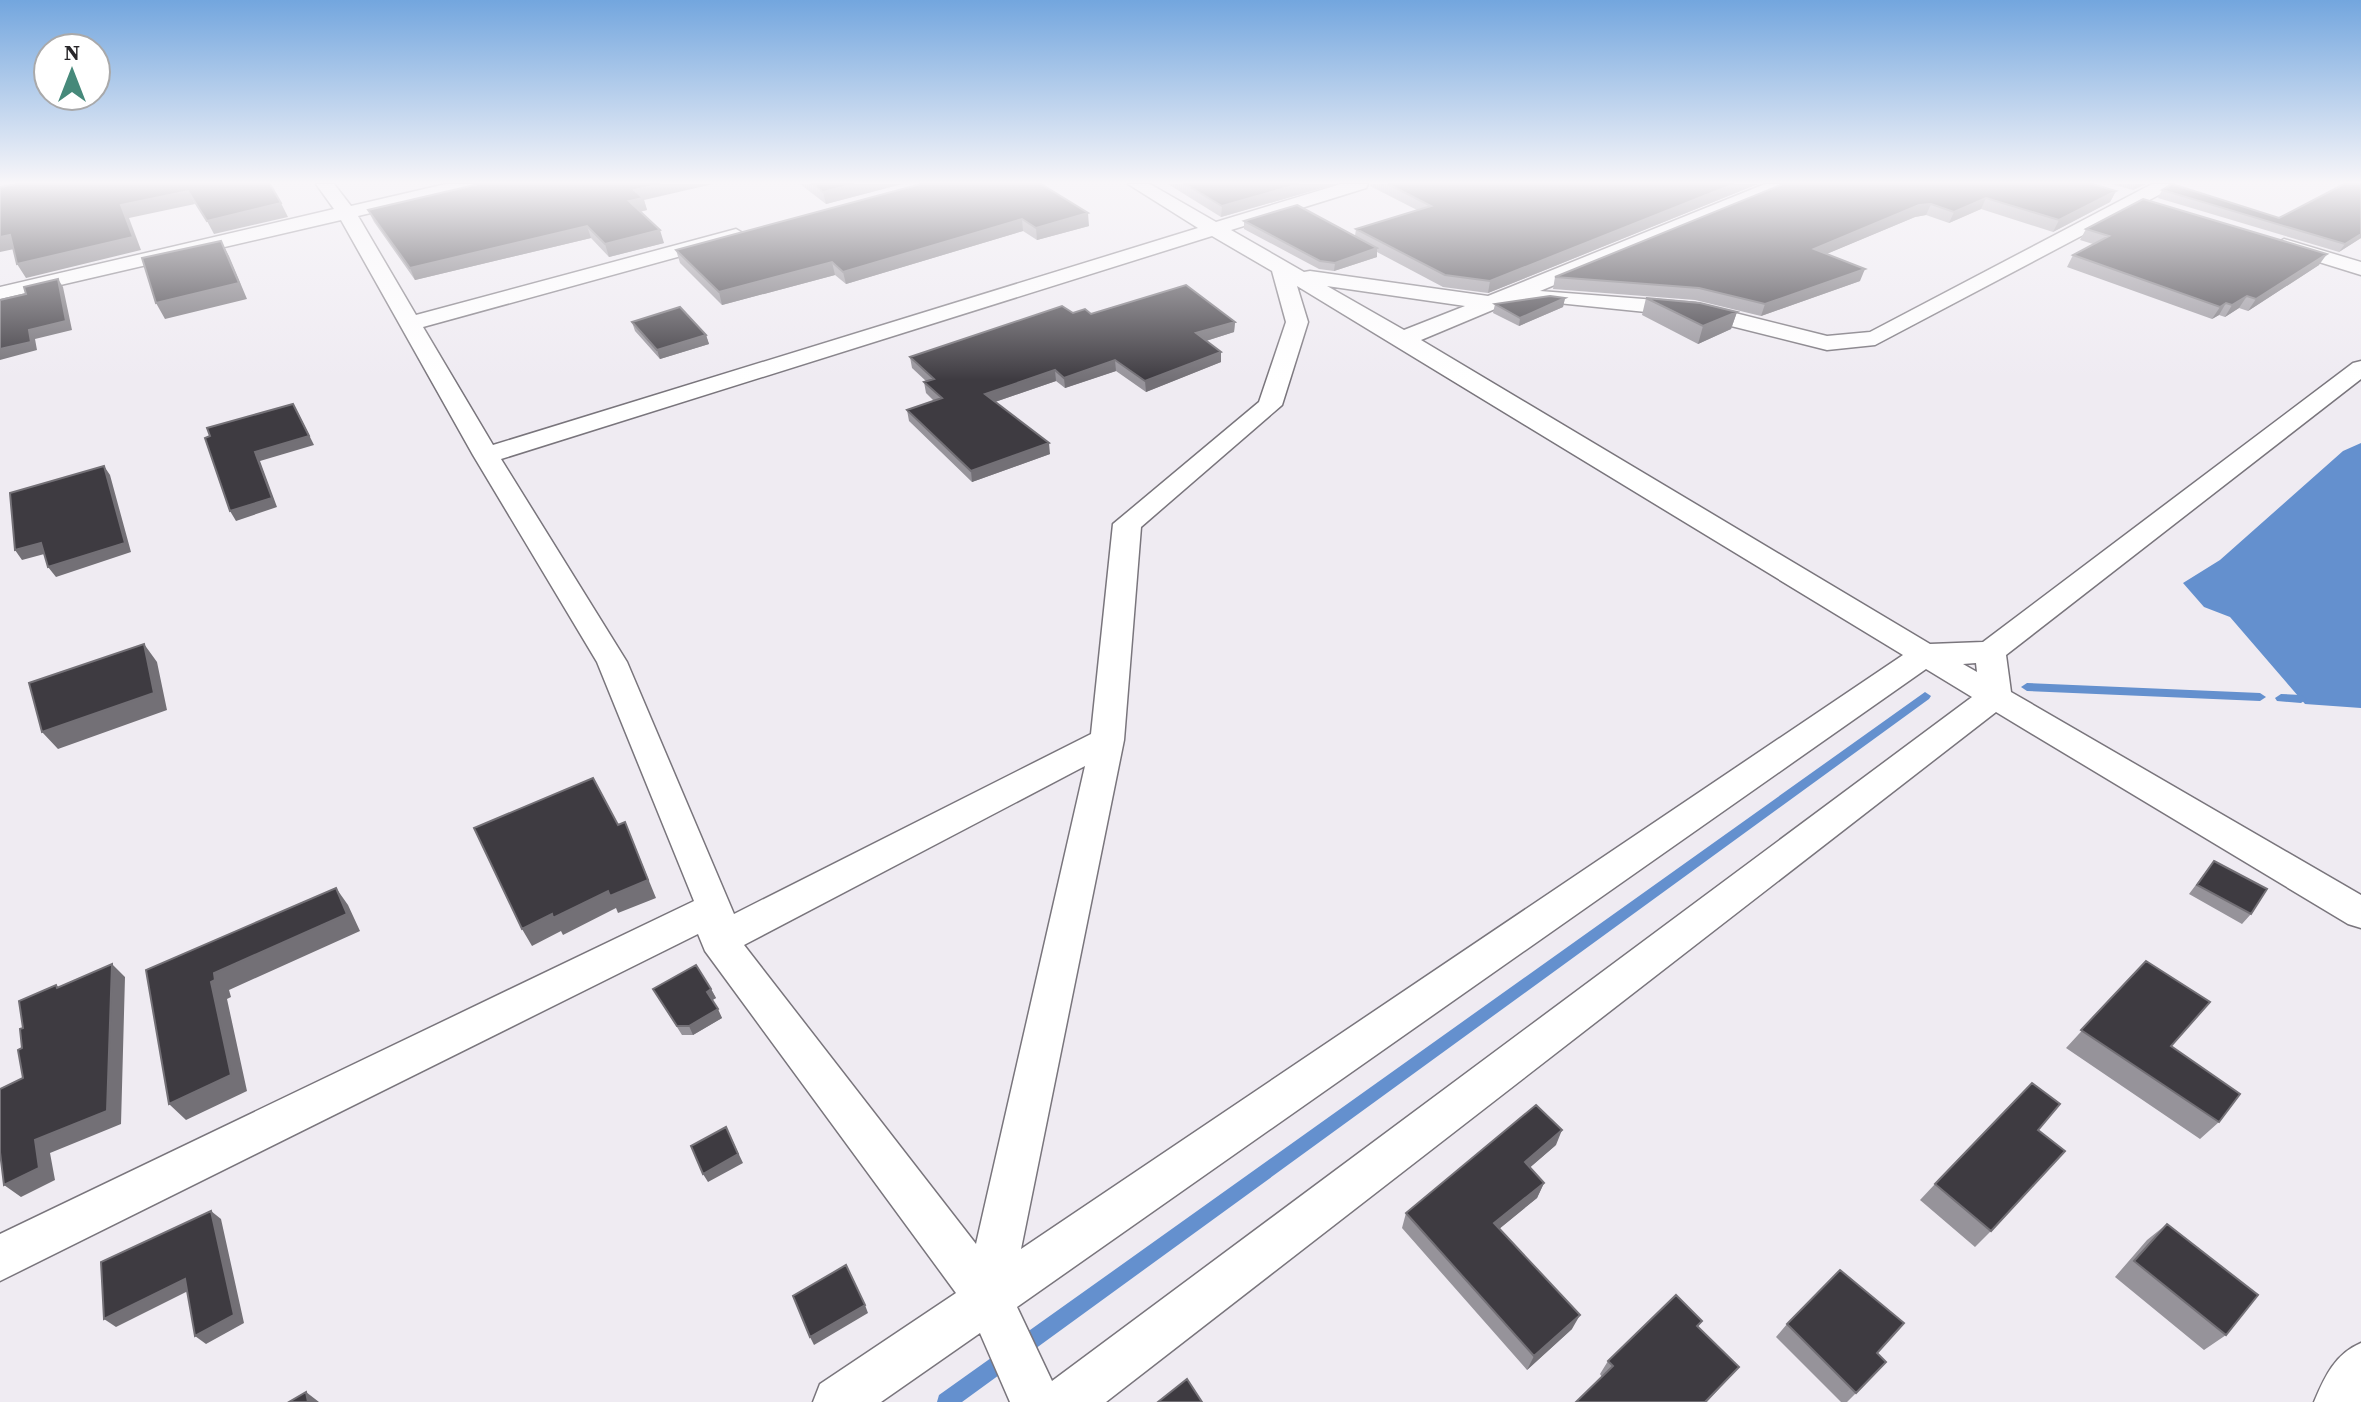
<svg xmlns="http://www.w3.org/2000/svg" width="2361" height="1402" viewBox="0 0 2361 1402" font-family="'Source Serif 4',serif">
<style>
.water{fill:#6490ce}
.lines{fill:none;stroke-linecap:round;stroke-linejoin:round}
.stream{fill:#6490ce;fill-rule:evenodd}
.street-casing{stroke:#79757c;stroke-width:3}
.street{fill:#fff;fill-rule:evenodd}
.wall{fill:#96939a}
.shaded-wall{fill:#737076}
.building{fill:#3e3b41;stroke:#737076;stroke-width:2}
</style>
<rect width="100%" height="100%" fill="#efebf2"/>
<!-- water -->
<path class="water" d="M2361 443V708L2305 704 2230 617 2204 607 2183 583 2220 560 2343 451Z"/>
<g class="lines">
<!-- stream -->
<path class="stream" d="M2027 683 2260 693 2266 697 2260 701 2027 691 2021 687Z
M1925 692 1931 696 1929 699 962 1402H937L939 1395Z
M2281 694 2301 695 2307 699 2301 703 2277 701 2275 698Z"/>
<!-- street casing -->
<g class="street-casing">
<path id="street" d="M316 184H334L351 206 446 184H478L476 188 358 216 416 315 736 229 746 235 743 239 423 327 493 445 1198 228 1128 184H1150L1216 222 1341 184H1368L1366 188 1231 230 1304 272 1310 271 1488 296 1765 184H1790L1788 188 1540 291 1695 303 1827 336 1870 332 2152 184H2174L2172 188 1875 345 1827 350 1695 317 1548 302 1495 309 1421 340 1930 644 1983 642 2353 363 2361 361V379L2006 655 2011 692 2361 895V928L2348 924 1996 712 1106 1402H1010L980 1333 881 1402H813L820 1384 956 1293 705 951 698 934 0 1281V1234L694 901 597 662 473 455 341 220 0 299V287L334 209ZM1212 236 1272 271 1286 322 1259 402 1113 524 1091 734 734 914 627 662 501 459ZM1297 286 1903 655 1021 1249 1124 740 1141 527 1282 405 1308 322ZM1327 286 1465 306 1404 330ZM1976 663 1977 672 1963 664ZM1926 669 1972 697 1052 1381 1017 1307ZM1085 766 976 1244 744 945Z
M2284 239 2361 262V275L2277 249 2274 245Z
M2361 1343V1402H2314C2325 1376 2335 1354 2361 1343Z"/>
</g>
<!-- street -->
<use href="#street" class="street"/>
</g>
<!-- wall -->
<path class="wall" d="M800 184H902L826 204Z
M921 184 1089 226 1037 240 1023 231 846 284 835 275 722 305 680 263 676 250Z
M1168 184H1336L1221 217Z
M1370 184H1758L1488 293 1443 287 1377 252V257L1334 271 1319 269 1244 229V221L1355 236 1356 229 1417 210 1370 186Z
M1783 184 2116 191 2110 202 2053 232 1981 209 1949 223 1926 215 1915 217 1826 254 1860 281 1761 316 1695 300 1553 289 1555 277Z
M2111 184H2146L2133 190Z
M2162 190 2279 218 2361 238 2339 252 2158 198Z
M644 200 647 210 640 212 664 243 609 257 591 238 415 280 374 222 368 210Z
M2086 229 2319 265 2248 311 2239 308 2225 317 2219 315 2212 319 2067 267 2073 255 2093 244 2080 240Z
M1565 298 1563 307 1519 326 1493 313 1495 304Z
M1646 298 1737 312 1731 329 1698 344 1642 315Z
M1091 314 1235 322 1234 332 1206 341 1221 352V362L1146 392 1116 371 1065 388 1056 381 995 402 1050 454 972 482 909 421 907 410 934 401 926 393 924 382H927L912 368 910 357Z
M632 322 706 335 709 344 660 359 635 331Z
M2214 861 2251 914 2242 924 2189 894Z
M2146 961 2171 1046 2219 1122 2200 1139 2066 1048Z
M653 989H711L716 998 712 1000 722 1018 693 1035H682Z
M2038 1130 1991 1231 1975 1247 1920 1200 1935 1184Z
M1556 1145 1530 1167 1544 1183 1537 1198 1499 1229 1572 1329 1527 1370 1402 1228 1406 1213Z
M2167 1224 2226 1335 2204 1350 2115 1277 2147 1240Z
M1702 1321 1698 1327 1739 1367 1707 1402H1576L1602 1377 1600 1374 1608 1361Z
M1787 1324 1877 1353 1856 1393 1847 1402H1841L1776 1337Z"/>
<!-- shaded-wall -->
<path class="shaded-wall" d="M660 184H713L644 200 647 210 632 213 629 201 634 190Z
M854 184H902L826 204 823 192Z
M1299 184H1336L1221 217 1222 206Z
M1734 184H1758L1488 293 1490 281Z
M2136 184H2146L2133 190Z
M188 191 195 204 129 218 141 250 26 278 17 264 121 205Z
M2116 191 2110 202 2053 232 2059 220Z
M1986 198 1981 209 1949 223 1954 212Z
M281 203 288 217 214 234 207 221Z
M1931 204 1926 215 1915 217 1810 261 1814 249 1919 205Z
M1088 213 1089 226 1037 240 1036 228Z
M1022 219 1023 231 846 284 843 272Z
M587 226 591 238 415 280 410 268Z
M660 230 664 243 609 257 605 244Z
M2361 234V238L2339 252 2345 244Z
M10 235 19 248 0 252V237Z
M221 241 229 256 247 299 165 319 156 303Z
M1377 248V257L1334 271 1335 263Z
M2327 254 2319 265 2248 311 2256 299Z
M832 262 835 275 722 305 719 292Z
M1865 269 1860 281 1761 316 1765 304Z
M58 279 63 287 72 330 35 339 37 350 0 360V349Z
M2247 296 2239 308 2225 317 2232 305Z
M1565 298 1563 307 1519 326 1520 318Z
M2226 303 2219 315 2212 319 2220 307Z
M1737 312 1731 329 1698 344 1703 326Z
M1235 322 1234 332 1196 344V333Z
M706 335 709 344 660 359 657 350Z
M1221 352V362L1146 392 1145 381Z
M1115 360 1116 371 1065 388 1064 378Z
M1055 370 1056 381 986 405 985 394Z
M298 413 314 445 260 461 277 507 236 521 230 511 255 452Z
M1049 443 1050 454 972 482 971 471Z
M104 466 110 475 131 552 56 577 48 567Z
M41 543 48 553 22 560 15 550Z
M144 644 157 662 167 710 58 749 42 732Z
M625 822 656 898 618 913 616 908 563 935 561 931 532 946 522 929 552 914Z
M336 888 348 905 360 931 229 990 231 997 227 999 247 1091 186 1120 169 1104 214 973Z
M112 964 125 977 121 1124 50 1153 55 1180 21 1197 4 1185 35 1140Z
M711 989 716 998 711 1001 707 992Z
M718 1009 722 1018 693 1035 689 1026Z
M726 1127 743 1163 708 1182 703 1174Z
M1562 1130 1556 1145 1519 1177 1525 1162Z
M1544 1183 1537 1198 1488 1238 1494 1223Z
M211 1211 221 1219 244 1323 206 1344 195 1336Z
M185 1279 196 1287 116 1327 104 1319Z
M865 1305 868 1313 814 1345 810 1337Z
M1580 1315 1572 1329 1527 1370 1534 1356Z
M306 1392 319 1402H308Z"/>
<!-- building -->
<path class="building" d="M17 184H270L281 203 207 221 188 191 121 205 133 237 17 264 10 235 0 237V187Z
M479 184H660L634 190 643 198 629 201 660 230 605 244 587 226 410 268 368 210Z
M813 184H854L823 192Z
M921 184H1041L1088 213 1036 228 1022 219 843 272 832 262 719 292 676 250Z
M1185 184H1299L1222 206Z
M1388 184H1734L1490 281 1445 275 1356 229 1431 206Z
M1783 184H2092L2116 191 2059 220 1986 198 1954 212 1931 204 1919 205 1814 249 1865 269 1765 304 1699 288 1555 277Z
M2172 184 2279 218 2344 184H2361V234L2345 244 2162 190Z
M2143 199 2327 254 2256 299 2247 296 2232 305 2226 303 2220 307 2073 255 2109 236 2086 229Z
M1297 205 1377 248 1335 263 1320 261 1244 221Z
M221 241 239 283 156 303 142 258Z
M58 279 66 321 29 330 31 342 0 349V300L26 294 24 287Z
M1186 285 1235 322 1196 333 1221 352 1145 381 1115 360 1064 378 1055 370 985 394 1049 443 971 471 907 410 942 398 924 382 934 379 910 357 1062 306 1073 313 1085 309 1091 314Z
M1550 296 1565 298 1520 318 1495 304Z
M1646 298 1700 303 1737 312 1703 326Z
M680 307 706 335 657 350 632 322Z
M293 404 309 436 255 452 272 498 230 511 205 438 210 436 207 428Z
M104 466 125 543 48 567 41 543 15 550 10 493Z
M144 644 154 693 42 732 29 683Z
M593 778 618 825 625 822 648 880 610 896 608 891 553 918 552 914 522 929 474 828Z
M2214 861 2267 889 2251 914 2197 885Z
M336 888 347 914 214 973 215 980 211 982 231 1075 169 1104 146 970Z
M2146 961 2210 1002 2171 1046 2240 1094 2219 1122 2081 1030Z
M112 964 107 1111 35 1140 39 1168 4 1185 0 1152V1089L23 1078 18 1050 22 1048 20 1029 23 1028 19 1001 56 985 57 988Z
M696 965 711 989 707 992 718 1009 689 1026H677L653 989Z
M2032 1083 2060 1104 2038 1130 2065 1151 1991 1231 1935 1184Z
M1536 1105 1562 1130 1525 1162 1544 1183 1494 1223 1580 1315 1534 1356 1406 1213Z
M726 1127 738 1154 703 1174 691 1146Z
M211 1211 234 1315 195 1336 185 1279 104 1319 101 1262Z
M2167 1224 2258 1295 2226 1335 2134 1261Z
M846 1265 865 1305 810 1337 793 1296Z
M1840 1270 1904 1323 1877 1353 1886 1362 1856 1393 1787 1324Z
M1676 1295 1702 1321 1697 1326 1739 1367 1705 1402H1576L1613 1366 1608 1361Z
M1187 1379 1202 1402H1158Z
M306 1392 308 1402H289Z"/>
<!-- sky -->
<linearGradient id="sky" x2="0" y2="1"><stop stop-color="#73a6de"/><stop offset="0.48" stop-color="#f8f6f9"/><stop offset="1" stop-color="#f8f6f9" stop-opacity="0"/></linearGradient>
<rect width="2361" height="380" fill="url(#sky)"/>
<!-- north arrow -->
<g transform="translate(72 72)"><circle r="38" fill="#ffffff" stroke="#a9a9aa" stroke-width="2"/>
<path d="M0-6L14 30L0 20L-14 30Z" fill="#46897a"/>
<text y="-12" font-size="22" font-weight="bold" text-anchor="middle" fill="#29272a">N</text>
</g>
</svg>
